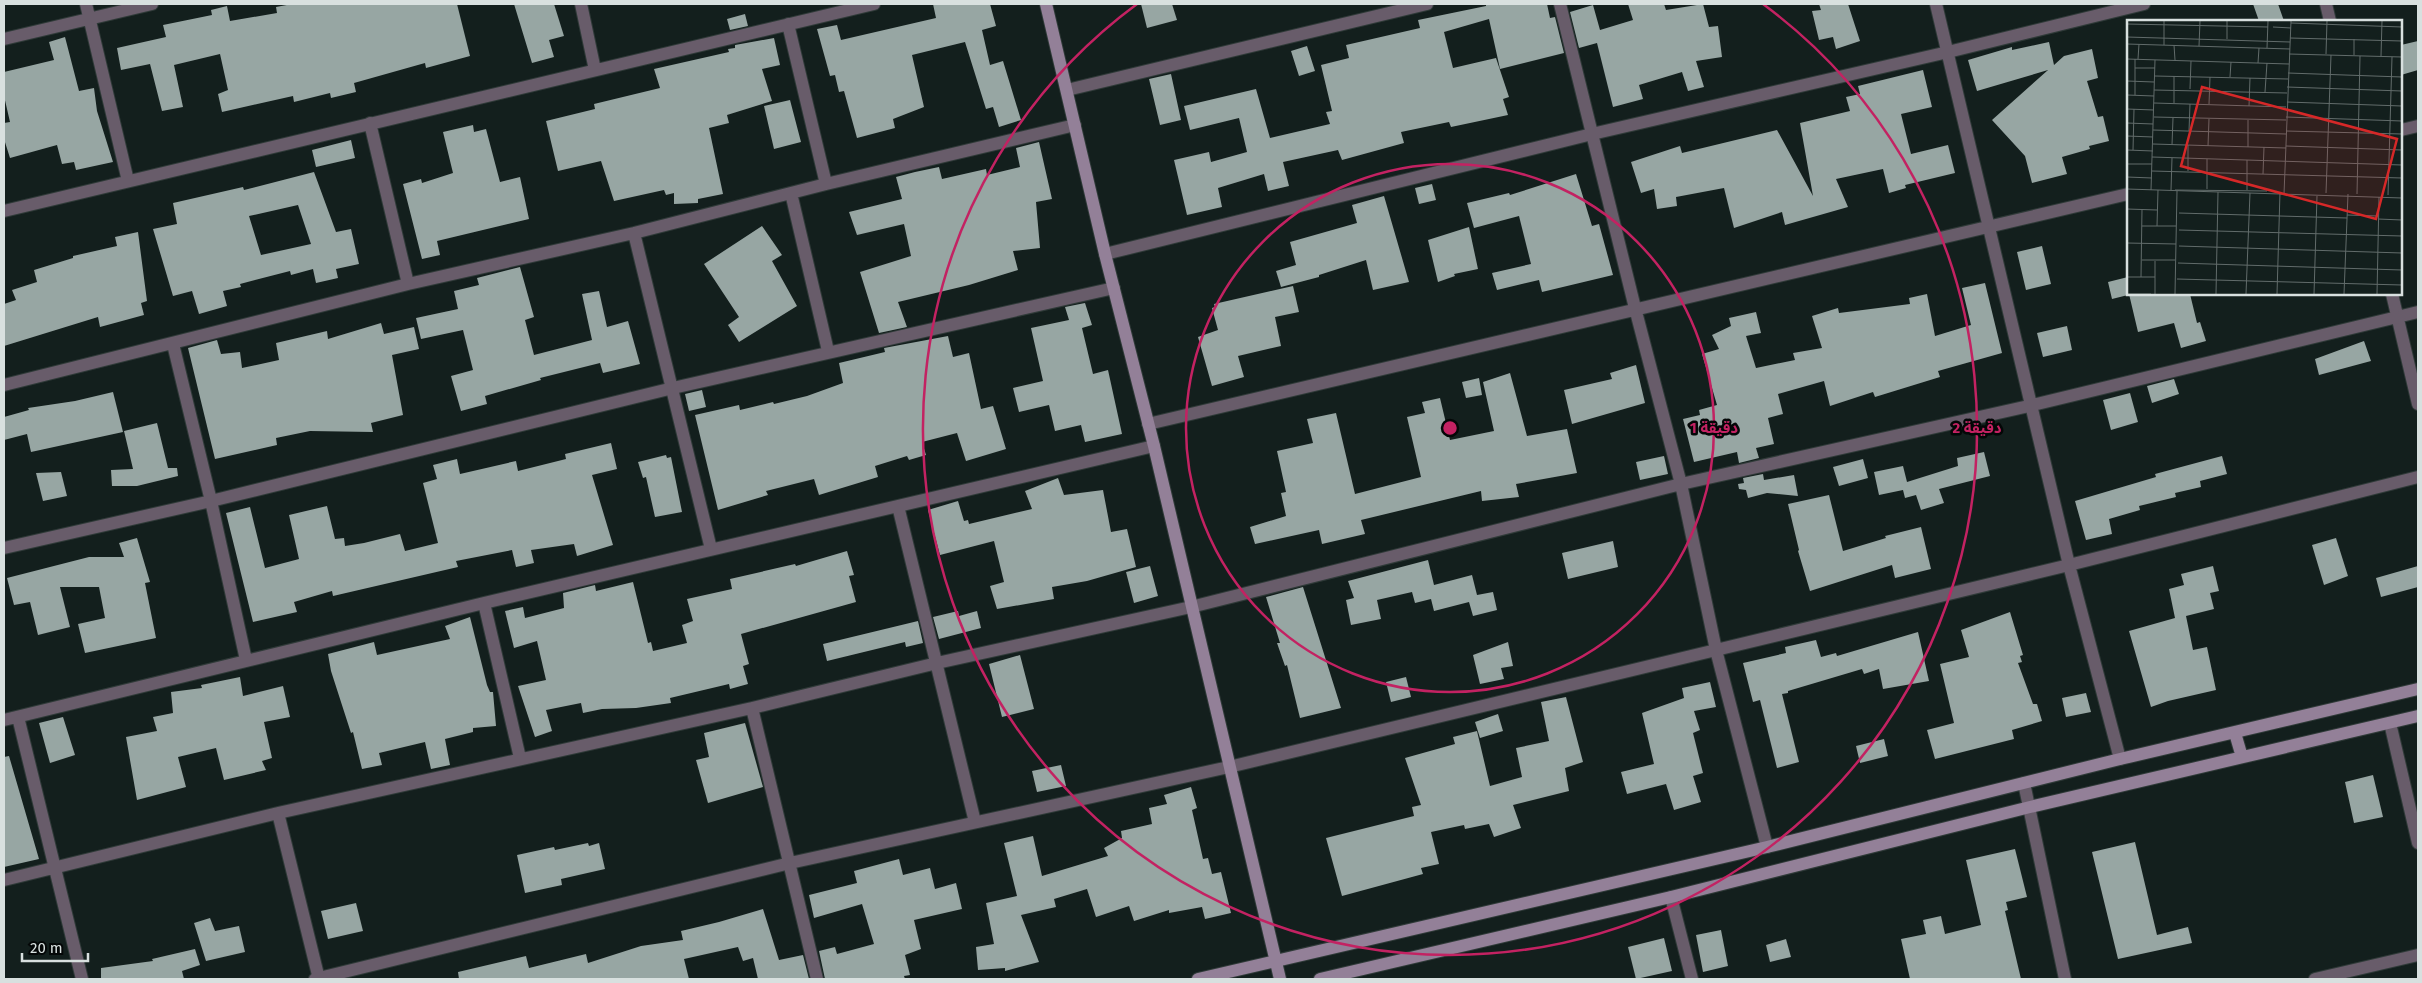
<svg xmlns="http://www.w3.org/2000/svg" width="2422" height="983" viewBox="0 0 2422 983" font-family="'Fira Sans','Noto Sans Arabic',sans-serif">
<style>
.building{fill:#97a6a3;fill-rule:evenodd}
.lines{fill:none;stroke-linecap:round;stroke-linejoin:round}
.street-casing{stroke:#2f3a38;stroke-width:14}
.secondary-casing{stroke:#2f3a38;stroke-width:14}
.street{stroke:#685c6a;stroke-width:12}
.secondary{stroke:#938098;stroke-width:12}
.ring{fill:none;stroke:#c32262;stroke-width:2.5}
.inset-road{fill:none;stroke:#626c6b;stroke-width:1}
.view{fill:#d62828;fill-opacity:0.15;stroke:#d62828;stroke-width:2.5}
.inset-edge{fill:none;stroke:#d8e0df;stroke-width:2.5}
.centre{fill:#c32262;stroke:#040707;stroke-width:2.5}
.ring-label{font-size:15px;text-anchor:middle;font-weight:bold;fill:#c32262;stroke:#040707;stroke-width:5;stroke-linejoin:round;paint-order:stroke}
</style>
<rect width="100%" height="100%" fill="#131f1d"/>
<!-- building -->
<path class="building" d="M292 4H457L470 56 426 68 425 63 354 83 356 92 331 98 330 93 294 102 293 96 222 112 218 94 228 90 220 54 174 65 183 107 162 111 150 64 121 70 117 48 166 37 163 25 212 15 211 10 227 6 230 21 277 13 276 7Z
M514 4H554L564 36 549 40 554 57 532 63Z
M933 4H990L996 26 982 30 990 65 1003 61 1021 120 999 127 993 107 986 109 965 42 912 55 924 107 893 119 895 128 857 138 844 91 839 92 835 75 830 76 817 29 837 25 841 40 936 18Z
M1141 4H1172L1177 20 1147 28Z
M1486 4H1547L1550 18 1555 17 1564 53 1500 69 1489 19 1444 32 1453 68 1496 58 1509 97 1503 99 1508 115 1451 127 1449 122 1401 132 1404 143 1342 160 1338 150 1283 162 1289 186 1268 191 1264 174 1218 188 1222 207 1187 215 1174 160 1209 152 1211 162 1247 152 1239 118 1190 130 1184 106 1256 89 1270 138 1330 124 1326 112 1332 111 1321 65 1349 58 1346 45 1420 28 1418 20 1486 6Z
M1628 4H1664L1666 10 1703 4 1709 27 1718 26 1722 57 1696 61 1704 87 1688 91 1682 72 1639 85 1643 99 1613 107 1597 43 1579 48 1570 12 1593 5 1600 30 1633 20Z
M1819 4H1848L1860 41 1836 49 1833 37 1819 40 1812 11 1821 10Z
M2253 4H2278L2284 21H2259Z
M745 14 748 26 730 30 727 19Z
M65 37 79 91 94 88 97 111 113 162 76 170 74 162 62 164 57 145 10 158 4 139V123L10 122 4 96V72L54 60 49 42Z
M774 38 780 65 762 69 772 101 727 115 729 123 709 128 723 194 698 199V203L674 204V193L666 195 664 190 614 201 601 161 558 171 546 121 595 109 594 104 660 88 654 69 729 52 728 49 735 48V45Z
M2418 41V70L2401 75V45Z
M2049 42 2054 65 2064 56 2092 49 2098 78 2087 81 2098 117 2103 116 2109 141 2089 146 2090 149 2062 157 2067 174 2032 183 2025 156 1992 120 2048 70 1977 91 1968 60 2012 47V50Z
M1307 46 1315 71 1299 76 1291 51Z
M1923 70 1932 107 1901 114 1911 154 1948 145 1955 173 1905 185 1906 188 1889 193 1883 169 1836 179 1848 207 1785 225 1782 212 1734 228 1724 188 1676 197 1677 206 1657 209 1654 189 1641 193 1631 162 1680 146 1682 153 1777 130 1813 196 1800 123 1850 111 1846 97 1860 94 1858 86Z
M1171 74 1181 120 1160 125 1149 79Z
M790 100 801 142 774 149 764 106Z
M473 125 474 132 486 129 500 182 520 177 529 219 437 241 440 255 422 259 403 184 421 179 422 183 453 173 443 132Z
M351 140 355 158 316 167 312 150Z
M1039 142 1052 199 1036 202 1040 248 1013 251 1018 270 969 285 898 302 907 327 879 333 860 272 911 256 904 224 857 235 849 212 902 199 896 177 915 172 939 167 942 179 986 169 987 175 1020 167 1016 148Z
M314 172 336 232 351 229 359 264 336 269 338 278 316 283 313 269 291 275 290 271 240 284 241 287 223 291 227 306 199 314 192 291 173 296 153 229 177 224 173 203 243 187 244 190ZM298 205 311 244 261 255 249 216Z
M1576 174 1592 226 1599 224 1613 275 1542 292 1539 280 1497 290 1492 273 1531 264 1519 216 1474 228 1467 203 1509 193 1510 195Z
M1432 184 1436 200 1419 204 1415 188Z
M1384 196 1409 282 1373 290 1366 260 1319 275V277L1281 287 1276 271 1296 265 1290 242 1357 223 1352 205Z
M762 226 782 255 772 261 797 306 739 342 728 325 739 317 704 264Z
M1469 227 1478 269 1454 274 1455 276 1438 282 1428 240Z
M138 232 147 301 141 303 144 315 100 327 98 317 4 346V304L16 300 12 290 37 282 34 270 73 258V256L117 246 115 237Z
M2042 246 2051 284 2026 290 2017 252Z
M520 267 534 317 525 320 534 355 592 340 582 294 599 291 607 327 628 321 640 364 603 373 600 363 540 378 541 380 485 396 487 404 461 411 451 376 473 370 463 330 421 339 416 318 458 309 454 291 479 285 477 278Z
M2128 277V295L2112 299 2108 282Z
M1985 283 2002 353 1938 371 1940 377 1875 397 1873 392 1830 406 1824 381 1778 394 1783 414 1768 418 1774 444 1756 448 1759 458 1739 463 1737 452 1694 462 1683 419 1700 415 1699 410 1717 405 1702 354 1719 349 1712 335 1731 326 1729 318 1756 312 1761 333 1746 336 1756 368 1795 360 1793 353 1822 348 1812 316 1838 308 1839 313 1910 304 1909 298 1927 294 1935 336 1971 325 1962 288Z
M1293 286 1299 312 1275 317 1281 346 1238 356 1244 377 1212 386 1198 337 1218 330 1212 308 1215 307 1214 304Z
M2129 294H2190L2197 323 2200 322 2206 341 2181 348 2174 323 2138 332Z
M1085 303 1092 325 1082 328 1093 374 1108 370 1122 434 1085 442 1081 425 1055 431 1049 405 1019 412 1013 388 1043 381 1031 328 1069 320 1065 307Z
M381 323 384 334 414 327 419 349 392 355 403 415 371 423 373 432 310 431 276 438 277 445 215 459 188 348 217 340 221 354 240 352 242 368 279 360 276 343 327 331 328 339Z
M2067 326 2072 350 2043 357 2037 333Z
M948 336 953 357 969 353 981 409 993 406 1006 449 966 461 957 433 922 442 926 455 909 460 907 456 875 466 878 477 819 495 814 479 766 491 768 495 718 510 695 415 739 405 740 410 773 402 774 404 807 396 843 383 839 363 885 352 884 348Z
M2364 341 2371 361 2319 375 2315 359Z
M1636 365 1645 403 1572 424 1564 390 1612 379 1610 373Z
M1510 373 1527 436 1567 429 1577 473 1516 484 1519 497 1482 501 1481 491 1361 520 1365 534 1322 544 1319 530 1255 544 1250 527 1286 516 1281 493 1286 492 1277 451 1313 443 1307 419 1336 413 1355 494 1421 477 1407 417 1425 413 1422 402 1440 398 1450 440 1494 431 1483 382Z
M1479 378 1482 395 1466 398 1462 382Z
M2174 379 2179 394 2152 403 2147 386Z
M702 390 706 407 689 411 685 394Z
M113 392 123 432 31 452 27 434 4 440V417L29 410 28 408 75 401Z
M2130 393 2138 422 2111 430 2103 400Z
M157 423 168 468H177L178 476 137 486H112L111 470 133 469 124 431Z
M611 443 617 469 592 475 613 545 577 556 574 544 531 550 534 563 516 567 512 550 456 561 458 567 333 596 332 591 294 602 297 612 253 622 226 513 250 507 265 568 299 559 289 515 327 506 335 539 344 538 345 546 364 543 400 534 405 551 438 543 423 483 437 479 433 465 457 459 460 474 516 461 518 471 566 459 565 454Z
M1984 452 1990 476 1939 489 1944 503 1921 510 1916 495 1905 498 1903 490 1879 495 1874 472 1903 466 1907 482 1958 466 1957 458Z
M666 455 667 458 671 457 682 512 655 517 646 477 643 478 638 462Z
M1664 456 1668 474 1640 480 1636 462Z
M2222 456 2227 474 2200 481 2201 487 2175 493 2176 497 2139 506 2140 510 2109 519 2112 534 2086 540 2075 501 2156 477 2155 474Z
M1863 459 1868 478 1839 486 1833 467Z
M61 472 67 496 43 501 36 473Z
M1763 474 1764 480 1794 475 1798 496 1767 493 1748 498 1746 490 1739 489 1738 484 1744 483 1743 478Z
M1058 478 1064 495 1103 490 1111 532 1127 529 1136 567 1087 581 1052 587 1054 599 997 609 990 586 1004 582 994 541 940 555 928 510 958 501 964 521 968 520 969 524 1032 509 1025 491Z
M1829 495 1843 551 1886 538 1885 536 1921 527 1931 569 1895 578 1892 565 1810 591 1798 551 1799 550 1788 504Z
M137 538 150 582 145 583 156 638 85 653 78 624 105 618 99 587H60L70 627 38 635 30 602 14 605 7 578 89 557H124L119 543Z
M2336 538 2348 576 2324 585 2312 545Z
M1613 541 1618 567 1568 579 1562 553Z
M847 551 854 575 849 576 856 602 741 634 749 664 743 666 748 684 730 689 729 684 670 698 671 703 636 708 602 709 583 713 581 703 546 710 552 731 535 737 518 686 546 680 537 641 514 648 505 611 523 607 525 618 564 608 563 593 595 585 596 591 633 582 648 643 651 642 653 651 687 643 682 625 693 621 687 599 732 589 730 579 795 564 796 566Z
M1428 560 1434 585 1472 575 1477 595 1493 592 1497 610 1473 616 1469 602 1434 611 1431 599 1415 603 1412 592 1377 600 1381 619 1351 625 1346 600 1354 598 1348 581Z
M1150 566 1158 596 1134 603 1126 572Z
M2213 566 2219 591 2210 593 2214 609 2186 616 2193 650 2207 647 2216 690 2168 701 2151 707 2129 631 2175 618 2169 589 2184 585 2181 574Z
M2418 566V587L2381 597 2376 578Z
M1303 587 1341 708 1300 718 1287 665 1285 666 1277 643H1280L1266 597Z
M958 611 959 616 977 611 981 628 939 639 933 617Z
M2010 612 2023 655 2020 656 2022 662 2018 663 2033 704H2037L2042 721 2012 730 2014 739 1935 759 1927 730 1954 723 1940 664 1969 657 1961 630Z
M470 617 487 685 490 692H493L496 726 473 728V732L445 739 450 765 431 769 425 742 379 753 382 765 362 769 353 732 351 733 331 671 328 654 374 642 377 655 450 639 445 626Z
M918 621 923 643 906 647 905 642 827 661 823 644Z
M1918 632 1929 681 1883 689 1879 669 1864 674 1862 669 1788 691V693L1782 694 1799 762 1777 768 1760 700 1753 702 1743 663 1786 653 1785 647 1816 640 1821 657 1836 653 1837 656Z
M1508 642 1513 666 1501 668 1504 679 1480 684 1473 655Z
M1020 655 1034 709 1002 717 989 664Z
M240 677 243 696 283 686 290 717 264 722 272 758 262 761 266 770 224 780 216 748 178 757 186 787 137 800 126 737 157 731 153 717 173 713 171 692 202 688 201 685Z
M1406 677 1411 697 1391 702 1386 682Z
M1710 682 1716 707 1694 711 1700 730 1693 733 1703 773 1693 776 1701 802 1674 810 1666 784 1627 794 1621 772 1654 764 1642 713 1684 698 1682 688Z
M2086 693 2091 712 2066 717 2062 698Z
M1566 697 1583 762 1565 768 1569 791 1513 805 1521 828 1494 837 1489 824 1465 829 1464 825 1431 832 1439 864 1421 868 1423 874 1342 896 1326 838 1414 816 1412 807 1421 805 1405 758 1455 744 1453 737 1477 731 1490 786 1522 777 1516 748 1549 741 1541 702Z
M1498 714 1503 731 1480 738 1475 722Z
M63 717 75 755 50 763 39 723Z
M745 723 763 787 708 803 696 760 709 757 704 733Z
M1884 739 1888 756 1860 763 1856 746Z
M9 756 39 859 4 867V757Z
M1061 765 1066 786 1037 792 1032 771Z
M2373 775 2383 817 2354 823 2345 782Z
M1191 787 1197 808 1192 810 1203 859 1208 858 1212 874 1221 872 1231 913 1205 919 1202 907 1169 913V910L1134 921 1129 906 1096 917 1087 889 1054 899 1056 907 1021 915 1039 962 1005 971V968L978 970 976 947 994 944 986 903 1017 896 1004 843 1033 836 1042 876 1108 856 1104 848 1122 838 1121 831 1152 824 1149 808 1167 804 1164 795Z
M2135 842 2157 935 2188 927 2192 943 2118 959 2092 852Z
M588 843 589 846 599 843 605 869 561 879 562 885 525 893 517 855 554 847 555 850Z
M2015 849 2027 897 2006 902 2008 910 2005 911 2021 979H1910L1901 939 1926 934 1923 920 1941 916 1945 934 1981 925 1966 860Z
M899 859 903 875 930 868 935 889 956 883 962 909 914 920 921 949 905 955 910 975 904 976 905 979H825L819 951 835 947 837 954 874 944 862 904 814 918 809 895 857 883 854 871Z
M356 903 363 931 328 939 321 911Z
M763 909 779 960 803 955 809 979H758L753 958 743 961 738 947 684 959 689 979H459L458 972 526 956 529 968 586 954 588 963 641 946 683 940 681 931 719 922Z
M210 918 215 931 239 926 245 952 206 961 194 923Z
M1721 930 1728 966 1703 972 1696 935Z
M1664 938 1672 971 1636 979 1628 947Z
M1786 939 1791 957 1770 962 1766 945Z
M195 949 200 965 182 971 184 979H101V968L153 961 152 959Z"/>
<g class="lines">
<!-- street casing -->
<g class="street-casing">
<path id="street" d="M86 4 128 181
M581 4 595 70
M1560 4 1635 308 1681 484 1716 650 1767 847
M1936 4 2069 565 2120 759
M2326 4 2330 21
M788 24 826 184
M4 39 152 4
M1067 90 1427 4
M370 123 408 284
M2401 130 2418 126
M791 193 828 351
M4 211 874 4
M634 233 711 549
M1105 254 1592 134 1948 52 2144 4
M2392 294 2418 404
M173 344 211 501 246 660
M4 385 408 284 634 233 826 184 1075 125
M1148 424 2128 194
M898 506 975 822
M4 548 211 501 673 388 1114 288
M484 603 520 758
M752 708 817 979
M18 717 82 979
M4 720 484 603 1154 446
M2390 723 2418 843
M2024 783 2065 979
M278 813 319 979
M4 880 278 813 752 708 937 663 1191 607 1681 484 2033 405 2418 312
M1671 897 1692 979
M315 979 790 863 1229 767 1716 650 2069 565 2418 477
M2315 979 2418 955"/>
</g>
<!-- secondary casing -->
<g class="secondary-casing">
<path id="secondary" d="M1046 4 1105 254 1154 446 1280 979
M2235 733 2242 757
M1198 979 1767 847 2120 759 2418 689
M1320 979 1671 897 2030 807 2418 716"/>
</g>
<!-- street -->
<use href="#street" class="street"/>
<!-- secondary -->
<use href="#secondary" class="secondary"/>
</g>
<!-- distance rings -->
<g class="ring">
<circle cx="1450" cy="428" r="264"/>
<path d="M1763 4A527 527 0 1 1 1137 4"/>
</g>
<!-- overview -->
<g transform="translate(2127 20)">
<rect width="275" height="275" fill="#131f1d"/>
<path class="inset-road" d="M164 3 275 7M0 4 141 7M146 7 164 8M0 17 163 22M163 18 275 21M100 19V1M0 24 163 29M37 25V1M47 25 48 40M72 26 73 1M140 28 141 1M162 34 275 37M199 34 200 1M227 35V19M254 36 255 1M0 39 162 44M11 39 12 24M131 43 132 28M8 48H28M161 53 275 57M28 56 161 59M103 57 104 42M0 61 27 62M160 67 275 71M63 69 64 41M27 70 160 73M138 72 140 43M0 75 27 76M8 75V39M160 82 275 86M27 83 159 87M47 83V56M82 84 83 57M122 86 123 58M0 89 27 90M27 97 159 100M159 97 275 101M0 103 26 104M26 110 159 114M62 111 63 84M159 111 275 114M0 116 26 117M26 124 159 128M45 125 46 98M81 126 82 99M159 126 275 130M121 127V100M0 130 26 131M6 130 7 89M25 137 275 145M0 144H25M25 151 275 158M61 151V125M136 154 137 127M0 157 25 158M0 169 275 178M80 169V139M24 170 28 40M44 170 45 138M48 170 140 171M120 170V140M199 173 204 35M157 174 164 1M230 174 233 36M261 175 265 37M0 189 30 190M52 193 220 198M220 195 251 196M251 199 275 200M15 206H49M30 206 31 170M52 210 275 216M0 223 49 224M52 226 275 233M15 240H48M51 243 275 250M0 257H28M14 257 15 189M50 259 275 265M0 274H24M28 274V241M48 274 50 171M89 274 91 172M119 274 123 173M150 274 153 172M187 274 190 176M217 274 221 174M250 274 252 177"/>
<path class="view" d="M75 67 270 119 249 199 54 146Z"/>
<rect width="275" height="275" class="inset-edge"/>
</g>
<circle cx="1450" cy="428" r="8" class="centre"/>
<g class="ring-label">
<text x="1714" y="433">1 دقيقة</text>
<text x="1977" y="433">2 دقيقة</text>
</g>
<!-- border -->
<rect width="2422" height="983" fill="none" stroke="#d8e0df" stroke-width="10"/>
<!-- scale -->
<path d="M22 953v8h66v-8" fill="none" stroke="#d8e0df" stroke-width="2.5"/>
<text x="30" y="953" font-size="15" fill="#d8e0df" stroke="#040707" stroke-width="4" paint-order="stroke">20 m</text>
</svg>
